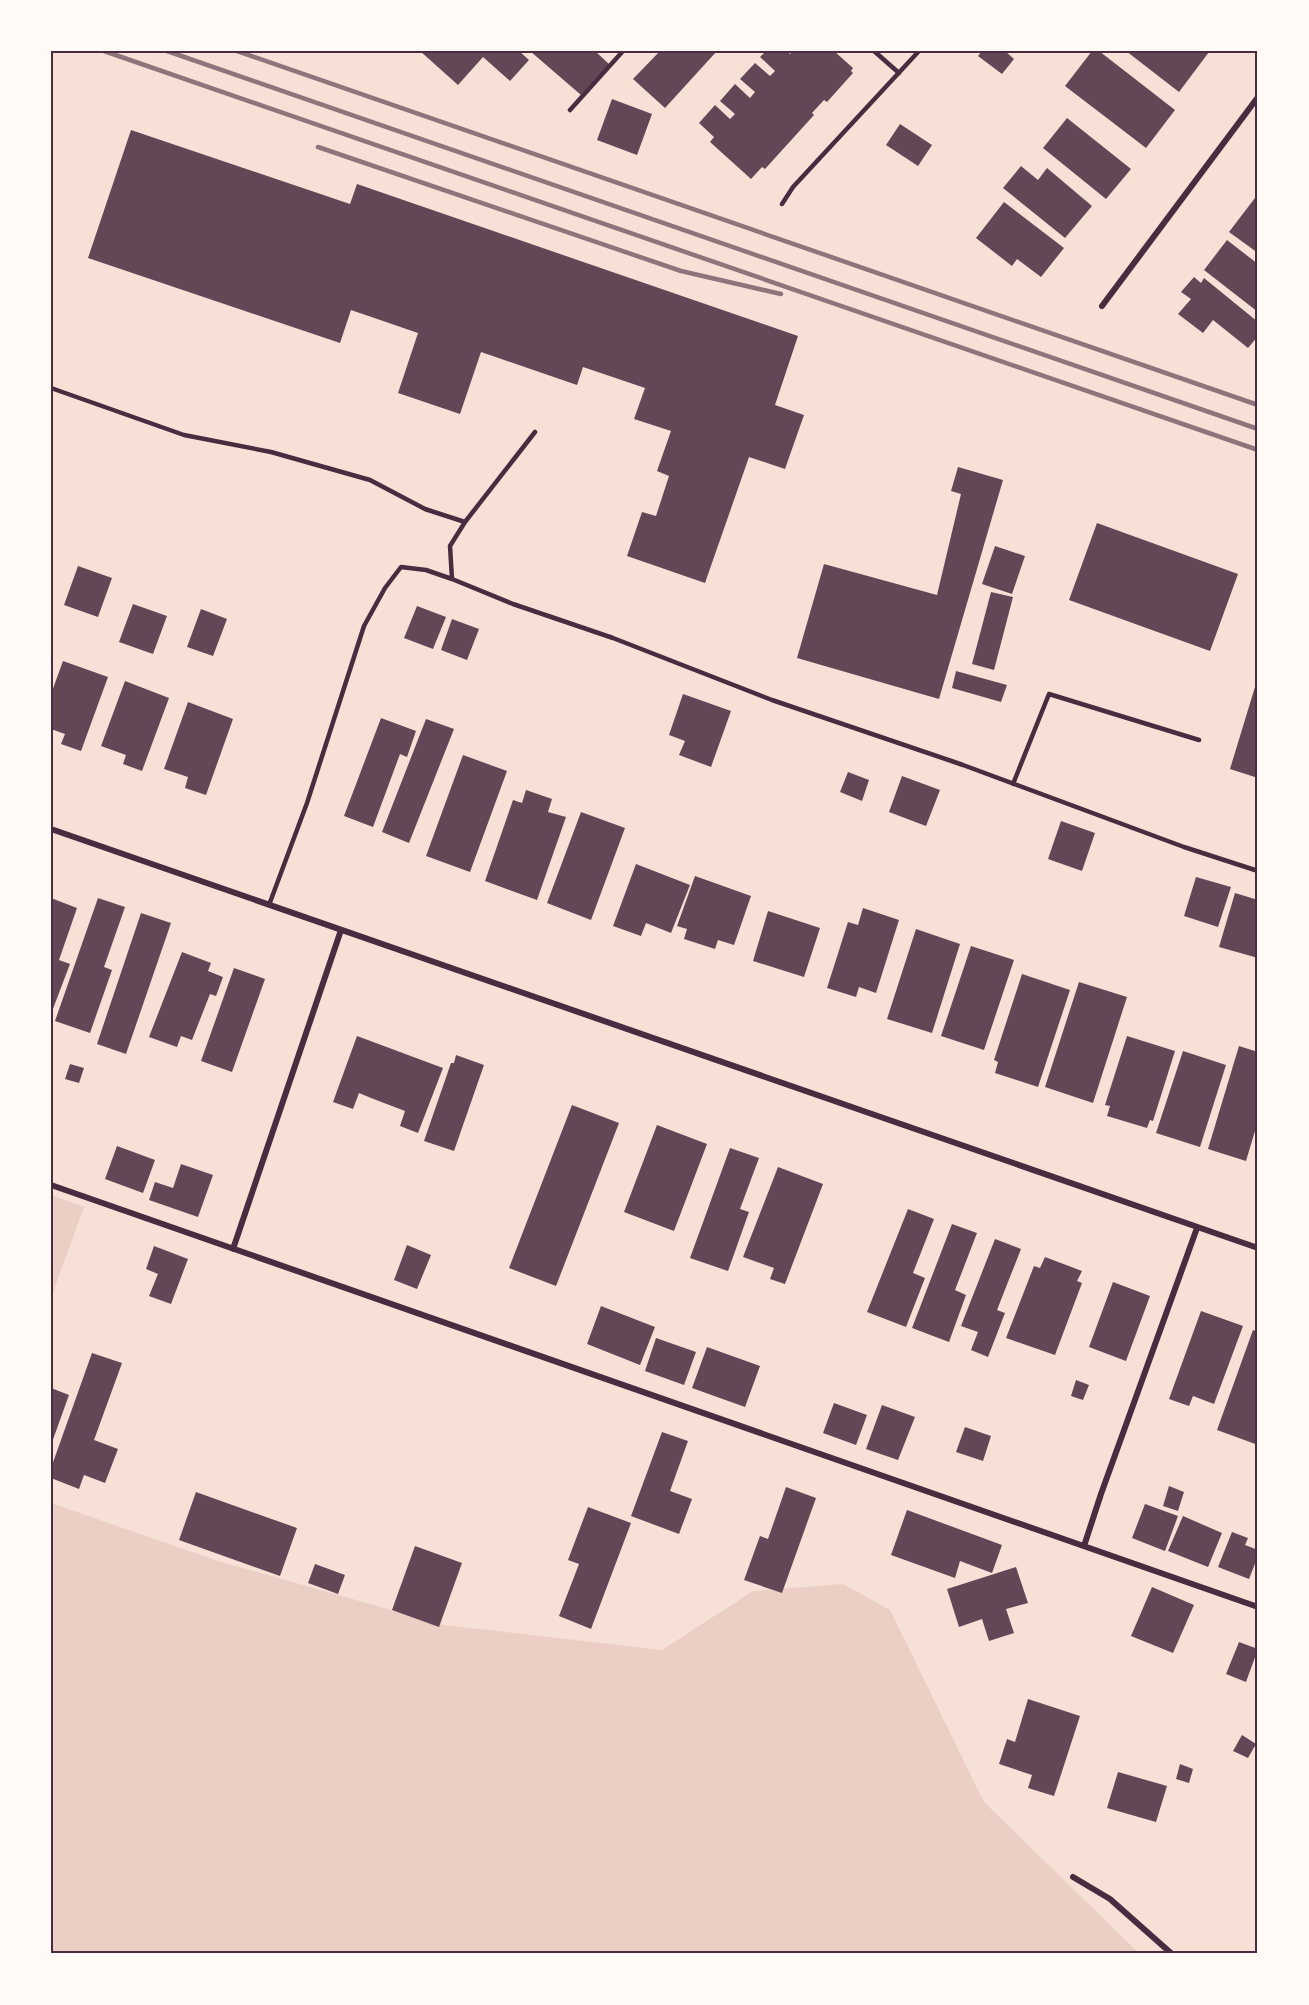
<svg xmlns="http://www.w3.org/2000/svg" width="1309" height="2005" viewBox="0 0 1309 2005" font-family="Montserrat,sans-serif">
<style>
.green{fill:#ebcfc5}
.building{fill:#644757}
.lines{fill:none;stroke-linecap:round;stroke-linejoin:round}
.service{stroke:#4a2c40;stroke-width:4.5}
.minor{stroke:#4a2c40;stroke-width:6}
.rail{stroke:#8f747c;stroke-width:4.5}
.neatline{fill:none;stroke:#4a2c40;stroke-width:2}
</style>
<rect width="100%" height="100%" fill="#f7e1d7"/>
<!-- green -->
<path class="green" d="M51 1195 84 1207 51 1298Z
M51 1503 215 1560 444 1625 662 1650 753 1591 843 1584 890 1610 984 1802 1140 1954H51Z"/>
<!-- building -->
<path class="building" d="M420 51H519L529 60 510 81 483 57 458 85Z
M530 51H595L609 64 581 95Z
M660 51H717L665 108 633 79Z
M766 51H787L790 54 793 51H834L853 68 851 71 853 73 827 102 824 100 812 113 814 115 765 169 762 167 751 179 710 142 714 137 699 123 715 105 730 119 735 114 720 101 735 84 750 98 755 92 740 79 755 63 770 76 775 71 760 57Z
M982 51H1005L1014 59 1002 74 978 56Z
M1092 51H1099L1175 110 1146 148 1065 86Z
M1126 51H1208L1209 52 1179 92Z
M612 99 652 114 637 155 597 140Z
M1067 118 1131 169 1106 199 1043 148Z
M900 124 932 145 918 166 886 145Z
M131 130 350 204 357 184 798 336 775 405 804 415 785 469 749 457 705 583 627 556 642 512 656 516 669 476 657 471 671 431 634 419 645 388 583 367 577 385 481 352 460 414 398 393 418 333 351 310 340 343 88 258Z
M1021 166 1038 180 1047 168 1092 206 1065 238 1003 188Z
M1258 194V253L1229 232Z
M1004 202 1064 248 1041 277 1017 259 1012 266 976 238Z
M1227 240 1258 264V312L1204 270Z
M1194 277 1201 283 1204 278 1258 322V336L1248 348 1213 320 1203 333 1178 314 1191 299 1181 292Z
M958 467 1003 480 939 699 797 658 824 564 937 595 961 494 951 491Z
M1097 523 1238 574 1210 651 1069 600Z
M995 546 1025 556 1012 594 982 584Z
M78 566 112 578 98 617 64 605Z
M991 592 1013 597 994 670 972 664Z
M133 604 167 616 153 654 119 642Z
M417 606 446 617 433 649 404 638Z
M201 609 227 619 213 656 187 647Z
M452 619 479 629 467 660 441 650Z
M63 661 108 677 81 751 61 744 65 734 51 729V694Z
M956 671 1007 685 1001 702 952 688Z
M1258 677V778L1230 769Z
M125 681 169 698 142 771 123 764 126 755 101 746Z
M683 694 731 711 711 767 679 755 685 741 669 735Z
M188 702 233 719 206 795 185 788 188 777 164 769Z
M381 718 416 731 407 757 400 754 373 827 344 816Z
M426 719 454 729 409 843 382 832Z
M463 755 507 771 470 872 426 856Z
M848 772 869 780 862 801 840 792Z
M902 776 940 790 926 826 889 812Z
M526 790 552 799 548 812 566 817 537 900 485 881 513 800 522 803Z
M581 812 625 828 591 920 547 903Z
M1061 821 1095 833 1082 871 1048 859Z
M636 864 690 885 671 933 646 923 641 936 613 926Z
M695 876 751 896 734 945 718 940 715 949 684 939 687 929 677 926Z
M1196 877 1231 887 1218 927 1184 916Z
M1235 893 1258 900V958L1219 947Z
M51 898 77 908 59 960 70 964 51 1014Z
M98 898 125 907 104 967 112 970 90 1033 55 1021Z
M863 908 899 920 876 993 859 987 856 997 827 988 848 922 858 925Z
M768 911 820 928 804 977 753 961Z
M141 913 171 923 126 1054 97 1044Z
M916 929 960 944 932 1033 887 1019Z
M971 946 1014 960 984 1050 941 1036Z
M182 952 211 963 208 971 223 977 216 996 210 994 192 1040 181 1036 177 1047 149 1037Z
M234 968 265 979 232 1072 201 1061Z
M1022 974 1070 990 1038 1087 995 1073 998 1062 994 1060Z
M1079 982 1127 997 1093 1103 1045 1087Z
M357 1036 443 1068 418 1133 400 1126 405 1111 371 1098 359 1093 353 1109 333 1102Z
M1127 1036 1175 1051 1153 1121 1150 1120 1147 1128 1107 1116 1110 1106 1105 1105Z
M1239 1046 1258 1052V1121L1246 1161 1208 1149Z
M1183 1051 1226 1065 1200 1147 1156 1133Z
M456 1055 484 1065 454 1151 424 1141 451 1063H454Z
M70 1064 84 1068 79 1083 65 1079Z
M572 1105 619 1123 556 1286 509 1268Z
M657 1125 707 1144 674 1231 624 1212Z
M117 1146 155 1160 143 1193 105 1179Z
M730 1148 759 1158 740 1209 749 1212 728 1271 690 1258Z
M181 1164 213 1175 198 1217 149 1200 155 1182 173 1188Z
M778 1167 823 1184 785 1284 770 1279 774 1268 743 1257Z
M908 1209 934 1219 913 1273 925 1278 906 1327 867 1312Z
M952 1224 977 1233 955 1290 966 1295 949 1342 912 1328Z
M995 1239 1021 1249 997 1310 1005 1313 988 1357 971 1350 978 1332 961 1326Z
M407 1245 431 1255 417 1289 394 1280Z
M154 1246 188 1259 171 1304 149 1296 158 1274 146 1269Z
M1045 1257 1082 1271 1077 1281 1082 1283 1055 1355 1006 1338 1034 1266 1040 1268Z
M1113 1282 1150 1296 1126 1361 1089 1347Z
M601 1306 655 1327 640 1365 587 1344Z
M1201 1311 1243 1326 1214 1404 1193 1396 1189 1406 1169 1399Z
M1253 1330 1258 1332V1445L1217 1430Z
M656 1338 696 1352 684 1385 645 1371Z
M707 1347 760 1366 745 1407 692 1388Z
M92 1353 122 1363 94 1440 118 1449 105 1483 84 1475 79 1489 51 1478V1468Z
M1076 1380 1089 1385 1083 1400 1071 1396Z
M51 1388 69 1395 51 1445Z
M834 1403 867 1415 856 1445 823 1433Z
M882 1405 915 1417 898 1460 866 1449Z
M965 1427 991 1436 983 1461 956 1452Z
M662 1432 688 1441 670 1491 692 1499 679 1534 631 1516Z
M1169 1486 1184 1492 1178 1511 1163 1506Z
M786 1487 816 1498 782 1593 744 1580 760 1536 768 1539Z
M196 1492 297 1528 280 1576 179 1540Z
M1145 1504 1178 1516 1165 1551 1132 1538Z
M588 1507 631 1523 591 1629 559 1616 579 1564 568 1560Z
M907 1510 1002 1545 992 1573 960 1561 955 1578 891 1555Z
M1183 1516 1222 1533 1208 1567 1168 1551Z
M1232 1532 1248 1538 1245 1545 1258 1550V1556L1249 1579 1218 1567Z
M415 1546 462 1563 439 1627 392 1610Z
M315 1564 345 1575 338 1594 308 1583Z
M1016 1567 1028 1603 1006 1609 1014 1633 989 1641 982 1619 959 1627 947 1589Z
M1152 1587 1194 1605 1173 1653 1131 1636Z
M1239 1642 1258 1649 1246 1682 1226 1674Z
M1028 1699 1080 1716 1054 1796 1028 1788 1032 1775 999 1764 1007 1739 1015 1742Z
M1242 1735 1256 1744 1248 1758 1233 1751Z
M1180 1764 1193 1769 1189 1783 1176 1779Z
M1118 1772 1167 1786 1156 1822 1107 1808Z"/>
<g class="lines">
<!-- service -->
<path class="service" d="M874 51 899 73
M570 110 623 51
M782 204 793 187 919 51
M51 388 184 435 271 452 370 480 425 509 465 522
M452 579 450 546 465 522 535 432
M1013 784 1049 694 1199 740
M269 905 307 803 364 626 385 588 401 567 426 570 452 579 513 604 613 638 772 700 963 765 1184 847 1258 871"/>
<!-- minor -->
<path class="minor" d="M1102 306 1258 97
M51 829 1258 1248
M51 1185 1258 1607
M233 1249 341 930
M1084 1546 1101 1494 1197 1228
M1073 1877 1110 1899 1172 1954"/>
<!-- rail -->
<path class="rail" d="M104 51 1258 450
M167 51 1258 429
M237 51 1258 405
M318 147 681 271 781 294"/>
</g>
<!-- border -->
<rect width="1309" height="2005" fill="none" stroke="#fffaf5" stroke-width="105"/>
<rect x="52" y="52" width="1204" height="1900" class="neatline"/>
</svg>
